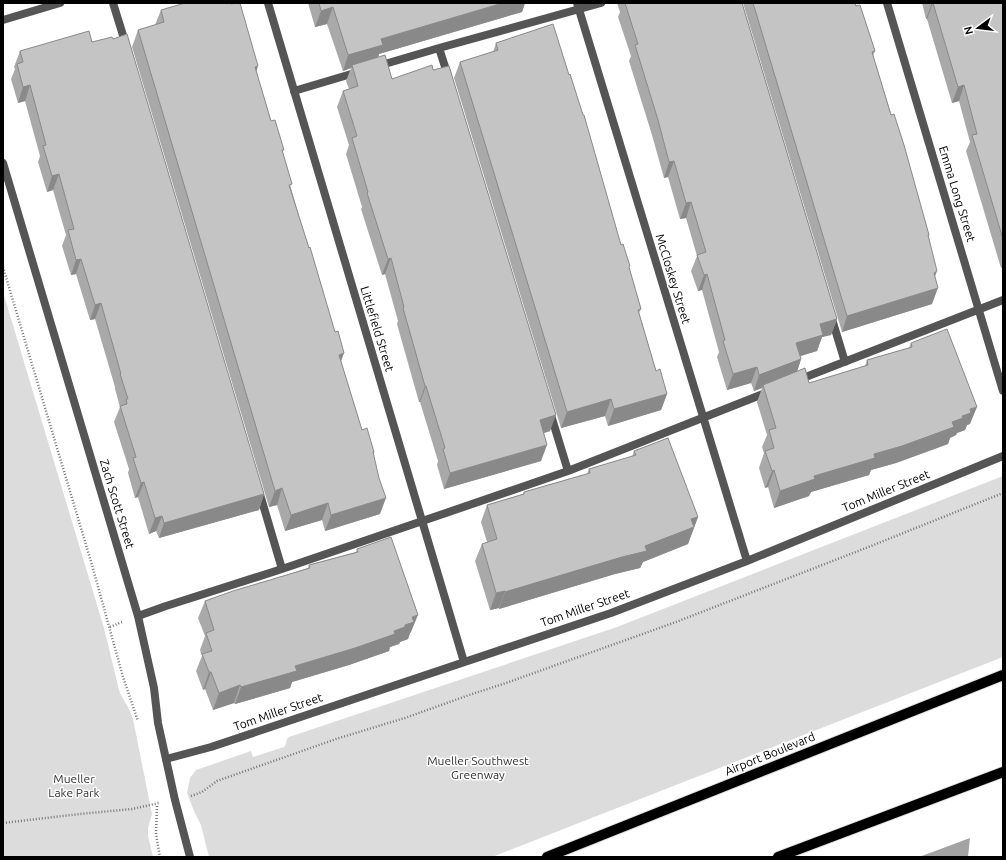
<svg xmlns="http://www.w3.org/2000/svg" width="1006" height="860" viewBox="0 0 1006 860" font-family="Ubuntu,sans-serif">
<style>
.green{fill:#dcdcdc}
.water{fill:#a3a3a3}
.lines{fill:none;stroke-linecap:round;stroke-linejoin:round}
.primary-casing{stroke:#dbdbdb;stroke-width:12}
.path{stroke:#777;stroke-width:2.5;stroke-dasharray:1 2;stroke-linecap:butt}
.service{stroke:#555;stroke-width:8}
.minor{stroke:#555;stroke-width:8}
.tertiary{stroke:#555;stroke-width:8}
.primary{stroke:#000;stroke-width:10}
.wall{fill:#a9a9a9}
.shaded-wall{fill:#898989}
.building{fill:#c4c4c4;stroke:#898989}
.labels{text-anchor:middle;stroke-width:3;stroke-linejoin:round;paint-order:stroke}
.street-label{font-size:12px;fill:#000;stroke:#fff}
.park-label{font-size:12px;fill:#333;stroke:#fff}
</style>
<rect width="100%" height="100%" fill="#fff"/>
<!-- green -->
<path class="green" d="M3 292 104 628 119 690 121 695 129 709 133 719 152 814 148 828V836L153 857H3Z
M1003 476V657L492 857H209L201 825 194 811 187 793 190 778 196 770 251 751 253 757 284 747 286 744 287 739 289 737 617 627Z"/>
<!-- water -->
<path class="water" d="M970 838 968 857H919Z"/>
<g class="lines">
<!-- primary casing -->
<g class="primary-casing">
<path id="primary" d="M547 857 1003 675
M778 857 1003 772"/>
</g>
<!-- path -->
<path class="path" d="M3 267 92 565 123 677 138 721
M110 627 122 622
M191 796 202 792 217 781 336 739 405 718 469 695 506 683 676 622 871 546 1003 493
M157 806 156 834 160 857
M3 823 80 814 132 809 159 803"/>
<!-- service -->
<path class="service" d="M113 3 126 45
M439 48 448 76
M378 66 439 48 601 3
M294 91 358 72
M831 316 845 362
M798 380 1003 300
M550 412 568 471
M259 491 282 569
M138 616 166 606 282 569 516 489 568 471 768 392"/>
<!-- minor -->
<path class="minor" d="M268 3 464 662
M577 3 747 561
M887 3 1003 391
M3 20 60 3
M166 759 211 747 611 613 747 561 1003 456"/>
<!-- tertiary -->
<path class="tertiary" d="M3 163 138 616 154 688 158 723 175 800 190 857"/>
<!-- primary -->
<use href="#primary" class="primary"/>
</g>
<!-- wall -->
<path class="wall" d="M308 3H525L522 12 379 54 378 58 392 79 550 431 544 433 541 461 444 489 437 465 438 461 420 402H419L397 324 398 321 385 274 382 275 361 209 362 207 346 154 349 145 337 107 343 91 349 89 346 81 351 68 343 71 327 24 315 27Z
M617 3H742L837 319 831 335 822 337 817 351 800 356 801 359 797 372 809 383 865 366 867 360 909 348 911 343 970 424 967 425 965 430 957 433 956 435 950 438 948 444 896 463 871 470 869 475 811 492 809 496 774 508 768 487 765 488 759 468 764 453 762 447 767 435 757 402 762 388 754 391 751 383 727 390 717 357 719 352 702 290 698 291 691 271 697 256 686 218 680 219 668 177 664 178 652 135 629 61 631 56 618 17 620 12Z
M743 3H855L875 51 873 56 929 235 928 237 935 277 932 304 842 332Z
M922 3H1003V267L1001 268 966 151 970 142 959 101 952 103 927 19H926Z
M161 10 256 72 271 121 283 152 291 188 341 362 362 430 374 452 373 454 380 514 325 531 322 520 285 531 277 505 269 507 132 47 138 30 155 25Z
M92 42 264 494 259 510 159 538 156 531 149 534 138 497 135 498 128 473 129 469 114 422 120 407 115 389V387L95 319 90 320 76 274 71 275 62 246 66 235 53 190 47 192 38 162 40 156 25 101 18 103 11 79 15 69 14 67 20 51Z
M496 43 621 245 629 269 641 309 639 313 656 371 667 394 661 410 608 426 605 416 561 428 454 78 460 62 493 52Z
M634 451 698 517 688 544 643 562 640 568 615 574 499 609V608L490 610 475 561 482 544 487 542 481 522 487 505 523 494 524 492 587 474 589 469 632 457Z
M357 549 411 632 410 633 408 639 400 642 399 644 390 647 389 651 349 665 292 682 290 688 235 704 234 703 213 710 205 689 203 690 196 671 202 656 200 650 205 636 198 618 205 601 308 568 309 565 356 552Z"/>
<!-- shaded-wall -->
<path class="shaded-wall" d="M503 3H525L522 12 379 54 377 61 352 65 351 68 343 71 348 55 381 39Z
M932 3H933L927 19H926Z
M333 7 327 24 315 27 321 11Z
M258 66 253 83 255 67Z
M30 85 25 101 18 103 23 87Z
M964 85 959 101 952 103 958 87Z
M674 161 668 177 664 178 669 162Z
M59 174 53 190 47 192 52 176Z
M691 202 686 218 680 219 686 203Z
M391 258 385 274 382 275 388 259Z
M81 259 76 274 71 275 76 260Z
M937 271 931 287 934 273Z
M707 274 702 290 698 291 704 275Z
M938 288 932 304 842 332 847 316Z
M101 303 95 319 90 320 95 305Z
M837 319 831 335 822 337 817 351 791 359 796 343 820 324Z
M344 353 338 370 339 355Z
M801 359 796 375 763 385 762 388 754 391 759 375Z
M757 367 751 383 727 390 733 374Z
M425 386H426L420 402H419Z
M667 394 661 410 608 426 614 409Z
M611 399 605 416 561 428 567 412Z
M977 407 970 424 967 425 965 430 957 433 956 435 950 438 948 444 896 463 871 470 869 475 811 492 809 496 774 508 780 491 814 476 874 454 952 422 962 416 970 409Z
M556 415 550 431 534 436 540 420Z
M547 445 541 461 444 489 450 473Z
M774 470 768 487 765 488 772 471Z
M144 482 138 497 135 498 141 483Z
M282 488 277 505 269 507 275 491Z
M264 494 259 510 159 538 164 523Z
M386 498 380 514 325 531 331 515Z
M328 503 322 520 285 531 291 515Z
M162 516 156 531 149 534 155 518Z
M698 517 688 544 643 562 640 568 615 574 499 609 505 592 645 546 691 519Z
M505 591 499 608 490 610 496 593Z
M418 615 411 632 410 633 408 639 400 642 399 644 390 647 389 651 349 665 292 682 290 688 235 704 241 687 295 666 394 631 405 625 412 617Z
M209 672H211L205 689 203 690Z
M240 685 234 703 213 710 219 693Z"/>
<!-- building -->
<path class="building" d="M185 3H230L231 4 236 3H240L258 66 255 67 271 121 275 120 284 150H282L292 184 289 185 309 248 310 247 335 332 338 331 344 353 339 355 362 430 367 428 374 452H373L379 478 386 498 331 515 328 503 291 515 282 488 275 491 138 30 164 22 161 10Z
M319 3H503L381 39 383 45 348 55 333 7 321 11Z
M625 3H742L837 319 820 324 823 335 796 343 801 359 759 375 757 367 733 374 723 341 725 340 707 274 704 275 697 255 706 252 691 202 686 203 674 161 669 162 658 120 635 45 638 44Z
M753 3H855L856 6 860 5 875 51 872 52 891 115 894 114 904 145 929 235H928L937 271 934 273 938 288 847 316Z
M932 3H1003V239L972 135 977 134 964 85 958 87 933 3Z
M553 24 569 75 570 74 583 115H584L621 245 623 244 630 266 629 267 641 309 638 310 656 371 660 369 667 394 614 409 611 399 567 412 460 62 498 50 496 43Z
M89 31 92 42 112 37 113 39 127 34 264 494 164 523 162 516 155 518 144 482 141 483 133 458 136 457 120 406 127 404 126 399H128L120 374H121L101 303 95 305 81 259 76 260 68 230 74 229 59 174 52 176 43 146 46 145 30 85 23 87 17 64 23 62 20 51Z
M385 55 392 79 432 65 433 70 449 66 556 415 540 420 547 445 450 473 443 449 445 448 426 386H425L403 308 404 307 391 258 388 259 367 193 368 192 352 138 357 136 343 91 358 86 352 65Z
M947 329 977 407 970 409 971 413 962 416 963 418 952 422 954 427 902 446 874 454 875 458 814 476 815 479 780 491 774 470 772 471 765 451 774 448 769 430 776 428 763 385 805 368 809 383 868 365 867 360 912 347 911 343Z
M668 438 698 517 691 519 694 527 645 546 647 551 622 557 505 592V591L496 593 482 544 497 539 487 505 524 494V492L590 473 589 469 636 455 634 451Z
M391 537 418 615 412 617 414 622 405 625V627L394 631 395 634 355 648 295 666 297 671 241 687 240 685 219 693 211 672H209L202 654 212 651 206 633 214 630 205 601 233 591 310 568 309 565 358 552 357 549Z"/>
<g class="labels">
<!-- street labels -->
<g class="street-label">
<text transform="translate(957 194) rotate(73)" y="4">Emma Long Street</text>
<text transform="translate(673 279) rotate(73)" y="4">McCloskey Street</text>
<text transform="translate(377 329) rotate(73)" y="4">Littlefield Street</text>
<text transform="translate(886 491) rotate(-22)" y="4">Tom Miller Street</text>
<text transform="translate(117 504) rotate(73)" y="4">Zach Scott Street</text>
<text transform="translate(585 608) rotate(-19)" y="4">Tom Miller Street</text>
<text transform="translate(278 712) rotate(-19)" y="4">Tom Miller Street</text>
<text transform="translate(770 754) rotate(-22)" y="4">Airport Boulevard</text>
</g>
<!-- park labels -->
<g class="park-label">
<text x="478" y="765">Mueller Southwest<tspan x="478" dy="14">Greenway</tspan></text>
<text x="74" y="783">Mueller<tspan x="74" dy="14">Lake Park</tspan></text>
</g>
</g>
<!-- border -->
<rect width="1006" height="860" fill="none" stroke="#000000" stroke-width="8"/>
<!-- north arrow -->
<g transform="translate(978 28) rotate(255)" stroke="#ffffff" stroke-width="3" paint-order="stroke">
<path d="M0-3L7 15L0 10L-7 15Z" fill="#000000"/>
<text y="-6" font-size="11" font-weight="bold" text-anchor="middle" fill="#000000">N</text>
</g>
</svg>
